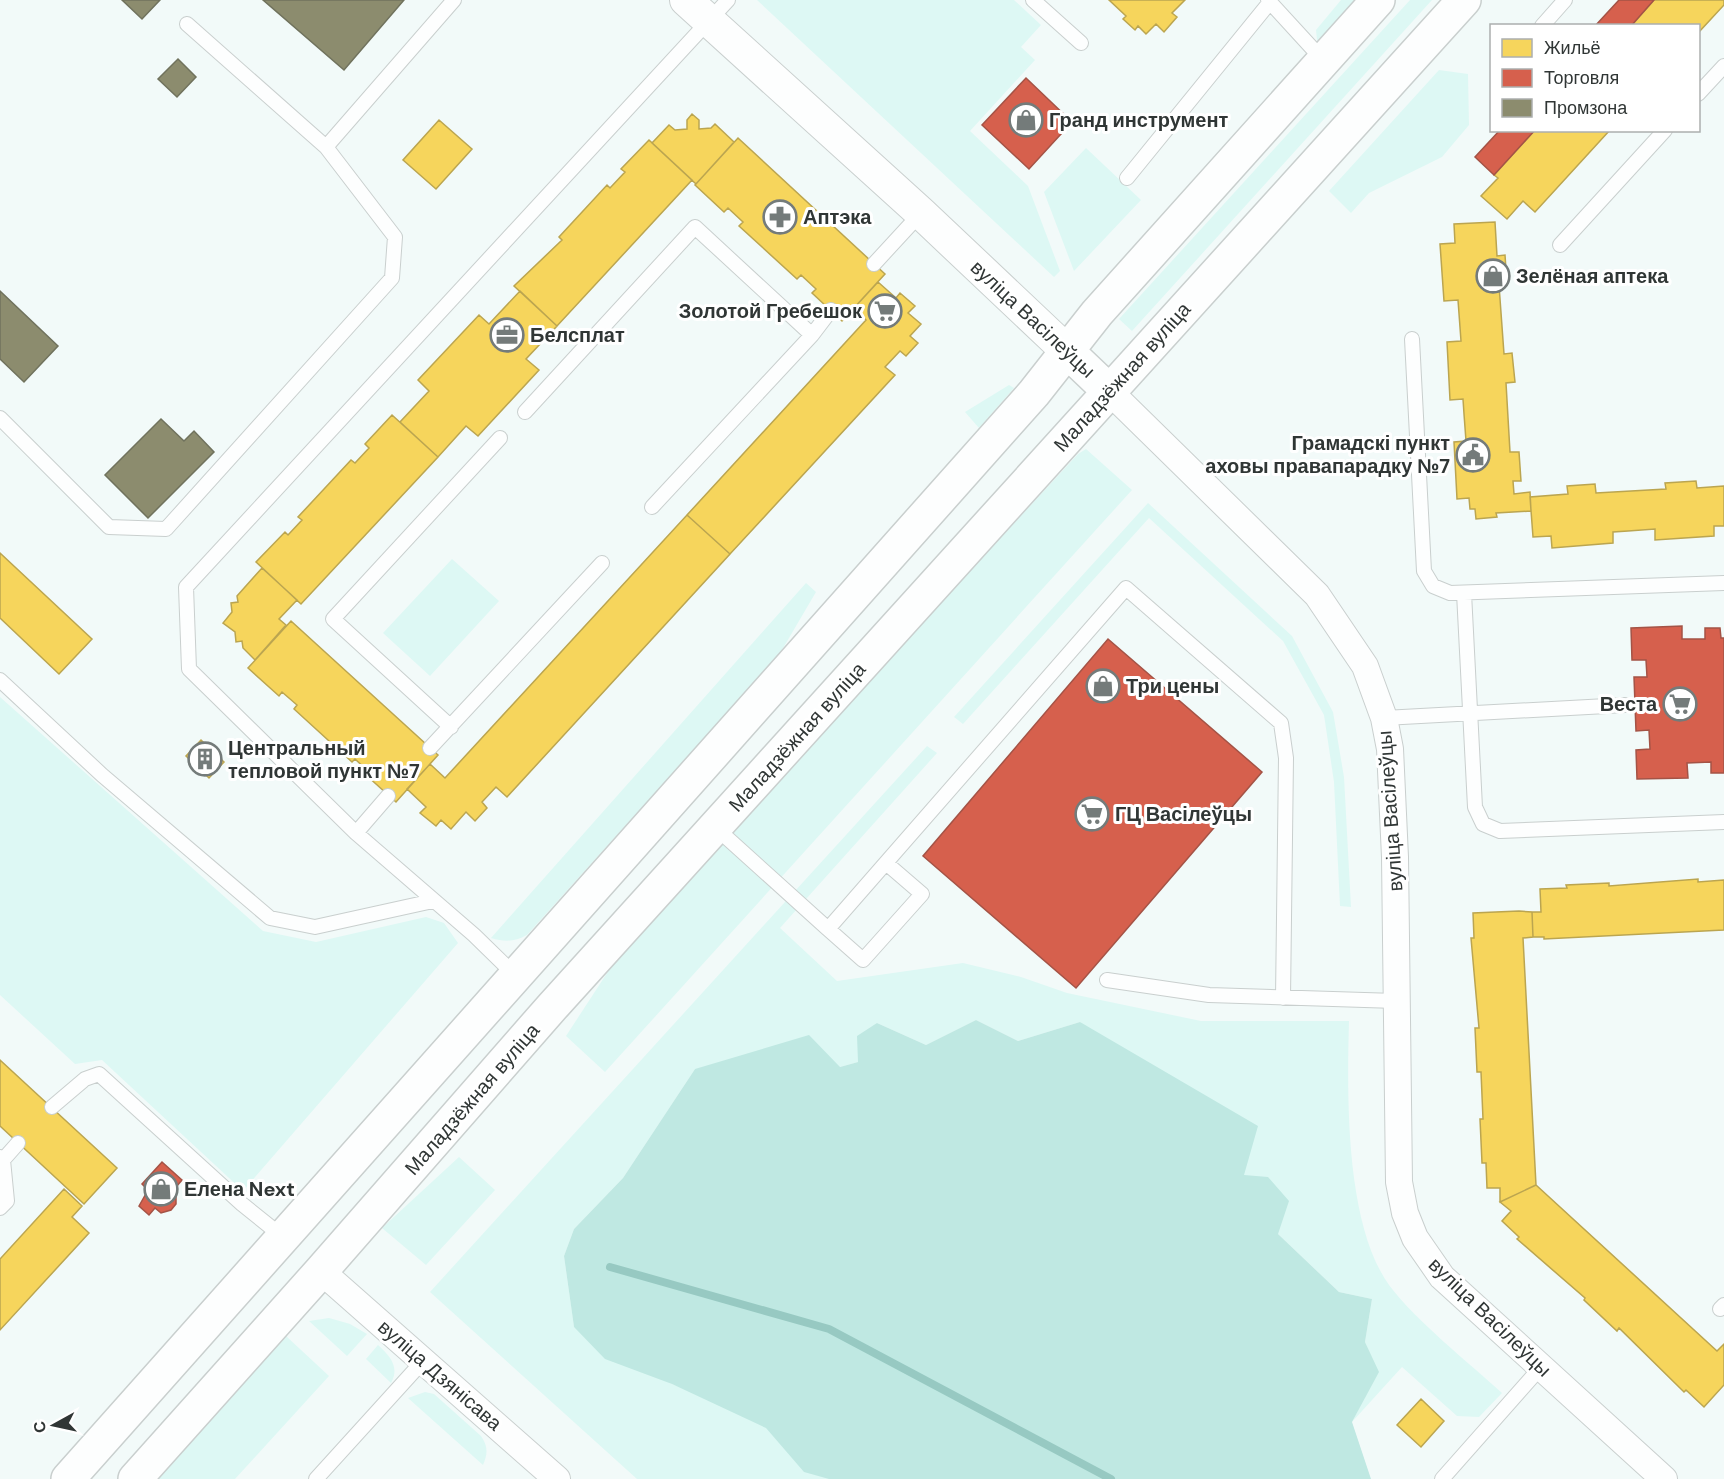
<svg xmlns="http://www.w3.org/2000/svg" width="1724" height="1479" viewBox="0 0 1724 1479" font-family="'DM Sans',sans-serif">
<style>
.green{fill:#ddf8f4}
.forest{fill:#bfe8e2}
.homes{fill:#f6d55c;stroke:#bba550;stroke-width:1.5}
.shops{fill:#d6604d;stroke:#a45346;stroke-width:1.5}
.industry{fill:#8c8c6e;stroke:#70725d;stroke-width:1.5}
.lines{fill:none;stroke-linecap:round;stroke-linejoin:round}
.stream{stroke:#97c9c2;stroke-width:8}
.service-casing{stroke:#c9cfce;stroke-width:16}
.minor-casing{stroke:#c9cfce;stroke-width:28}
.tertiary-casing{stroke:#c9cfce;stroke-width:34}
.secondary-casing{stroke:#c9cfce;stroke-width:36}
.service{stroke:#fdfefe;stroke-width:14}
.minor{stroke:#fdfefe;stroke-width:26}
.tertiary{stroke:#fdfefe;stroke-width:32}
.secondary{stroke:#fdfefe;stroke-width:33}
.labels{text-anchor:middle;stroke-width:6;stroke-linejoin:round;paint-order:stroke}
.poi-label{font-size:20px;font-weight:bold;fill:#303635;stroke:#fff;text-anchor:start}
.street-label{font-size:20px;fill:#303635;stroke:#fff}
</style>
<rect width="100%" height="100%" fill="#f2faf9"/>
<!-- green -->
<path class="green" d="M757 0H1014L1041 25 1021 47 1035 60 970 131 1028 186 1060 271 1054 277Z
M1341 0H1361L1322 42 1317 40 1316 30Z
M1410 0H1432L1132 331 1119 319Z
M1439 70 1468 74 1469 125 1442 157 1369 193 1351 213 1329 191Z
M1086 148 1141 200 1074 271 1044 192Z
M1009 385 1014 388 979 428 965 412Z
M1086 449 1132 490 605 1072 566 1036 611 967 811 743 1078 454Z
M1148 503 1292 636 1333 712 1344 777 1351 907 1340 906 1334 782 1324 715 1283 641 1149 518 963 724 954 717Z
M452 559 499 601 430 676 383 633Z
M806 583 816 592 779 655 527 935C514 942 505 942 491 938Z
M0 697 263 931 316 942 426 917 444 923 458 943 243 1191 102 1060 75 1064 0 995Z
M927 746 937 753 780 928 837 981 963 963 1021 977 1067 993 1201 1021H1349C1347 1096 1345 1223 1389 1285 1416 1321 1468 1362 1502 1393L1479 1417 1457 1416 1402 1367 1352 1422 1378 1372 1365 1342 1372 1299 1339 1292 1278 1234 1243 1175 1080 1022 1018 1041 976 1020 926 1045 877 1023 858 1062 840 1067 695 1069 623 1178 574 1229 564 1256 574 1327 672 1384 911 1479H637L430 1292Z
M459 1157 495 1190 426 1265 382 1228Z
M329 1318 350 1324 367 1334 347 1356 309 1321Z
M286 1336 329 1376 235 1479H155Z
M378 1345C390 1356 400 1367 391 1383L366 1359Z
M425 1392 434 1394 481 1436C488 1446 488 1454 483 1465L408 1398Z"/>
<!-- forest -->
<path class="forest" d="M976 1020 1018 1041 1080 1022 1258 1126 1244 1175 1268 1177 1289 1201 1278 1234 1339 1292 1372 1299 1365 1342 1379 1372 1352 1422 1371 1479H829L804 1472 766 1428 672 1384 605 1359 574 1327 564 1256 574 1229 623 1178 695 1069 809 1035 840 1067 858 1062 857 1036 877 1023 926 1045Z"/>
<!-- homes -->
<path class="homes" d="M1109 0H1185L1172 13 1177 17 1164 32 1156 24 1146 34 1138 26 1135 30 1123 19 1126 16Z
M1654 0H1724V5L1698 33V26H1631Z
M692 114 699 120V129L711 128 715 124 734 142 696 184 652 143 669 125 675 130 687 129V120Z
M439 120 472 149 436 189 403 160Z
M1535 130H1610L1535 212 1523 201 1507 219 1481 196 1498 178 1494 175Z
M738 138 885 274 842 321 812 293 816 289 801 275 797 279 739 226 743 222 728 208 724 212 695 185Z
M649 140 692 180 557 326 514 286 562 240 559 237 607 185 610 188 625 172 621 169Z
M1495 222 1497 256 1505 255 1507 284 1499 285 1504 354 1512 353 1515 382 1506 383 1510 452H1519L1521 481H1513L1514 494 1530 492 1531 511 1496 513 1497 517 1476 519 1475 509H1470L1469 498 1457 499 1454 442 1466 441 1464 414 1463 399 1450 400 1447 342 1461 341 1458 300 1444 301 1440 244 1455 243 1454 224Z
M878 282 896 298 900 293 915 306 908 313 921 324 910 336 918 343 906 356 900 351 885 367 895 375 730 554 687 515 866 320 854 308Z
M520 291 557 326 526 359 539 370 478 436 466 426 438 457 400 422 429 391 418 380 479 315 489 324Z
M392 415 438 457 301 604 256 562 285 532 288 535 302 520 298 517 351 460 355 463 369 448 365 444Z
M1696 481 1697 488 1724 486V526H1714V536L1655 540V529L1628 531 1613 532V543L1552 548 1551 536 1533 537 1530 497 1568 494 1567 486 1595 484 1596 493 1666 489 1665 483Z
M687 515 730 554 507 797 496 787 482 802 487 808 475 821 466 812 451 829 441 820 436 826 420 813 426 807 407 789 430 764 445 778Z
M0 553 92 639 59 674 0 618Z
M262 568 297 600 279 619 286 625 255 660 243 648 242 641 236 642 235 632 223 623 232 612 231 603 238 602 237 596Z
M291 621 438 755 396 802 366 775 369 772 355 759 352 762 294 709 297 705 282 692 279 696 248 668Z
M201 740 224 762 209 778 186 756Z
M1698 879V882L1724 880V930L1544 939V937H1533L1532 912H1541L1540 889 1567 888 1566 885 1609 883V886Z
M1519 911 1532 912 1533 937 1523 938 1536 1185 1500 1202V1188H1487L1486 1163H1482L1480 1119H1483L1481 1072H1477L1475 1028H1479L1471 938H1474L1473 913Z
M0 1060 117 1168 84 1204 0 1126Z
M1536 1185 1717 1351 1724 1344V1385L1704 1407 1686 1390 1684 1392 1619 1328 1617 1331 1584 1300 1585 1298 1517 1239 1519 1237 1502 1221 1511 1211 1500 1202Z
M64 1189 82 1206 72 1217 89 1233 0 1330V1259Z
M1421 1399 1444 1421 1421 1447 1397 1425Z"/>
<!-- shops -->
<path class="shops" d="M1619 0H1654L1631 26H1595Z
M1026 78 1072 122 1029 169 982 125Z
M1500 130H1535L1494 175 1475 157Z
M1682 626V639H1705V628H1720L1721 638H1724V773H1711V762L1687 763 1688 778 1637 779 1636 750 1650 749 1649 730 1636 731 1634 677H1647L1646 660H1632L1631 628Z
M1108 639 1262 772 1076 988 923 856Z
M162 1162 182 1180 176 1187V1204L171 1210 161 1213 155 1208 149 1215 139 1206 148 1190 142 1184Z"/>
<!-- industry -->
<path class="industry" d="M122 0H160L142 19Z
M263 0H404L344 70Z
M178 59 196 77 177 97 158 79Z
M0 291 58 346 24 382 0 359Z
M161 419 184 441 194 431 214 452 148 518 105 475Z"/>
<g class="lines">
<!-- stream -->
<path class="stream" d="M610 1267 829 1329 1111 1479"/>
<!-- service casing -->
<g class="service-casing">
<path id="service" d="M1033 0 1081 43
M1268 0 1323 60
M1542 26 1565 0
M1698 94 1724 66
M326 147 454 0
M1127 178 1270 2
M1560 245 1665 130
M874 264 921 213
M1412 339 1424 571 1433 586 1450 593 1724 583
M525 412 695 227 812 335
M0 418 109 527 166 529 392 278 395 237 326 147 187 24
M652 507 812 335 831 310
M1464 593 1475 807 1483 824 1500 831 1724 822
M0 680 102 775 270 918 315 927 433 901
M1384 718 1625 705
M451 727 333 619 500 438
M430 748 602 563
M715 827 828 929 1126 588 1281 723 1286 758 1283 998
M356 833 388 796
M828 929 863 960 922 894 886 863
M515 975 474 935 356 833 189 669 186 587 728 0
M1107 980 1209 995 1396 1001
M52 1107 85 1079 99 1074 242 1204 283 1237
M0 1157 3 1160 18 1143
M0 1208 7 1201 3 1160
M1720 1309 1724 1305
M316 1479 424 1360
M1442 1479 1541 1367"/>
</g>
<!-- minor casing -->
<g class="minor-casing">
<path id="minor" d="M1109 391 1317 595 1365 666 1384 718 1390 749 1395 857 1399 1182 1405 1213 1415 1238 1442 1277 1664 1479
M321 1271 557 1479"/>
</g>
<!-- tertiary casing -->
<g class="tertiary-casing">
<path id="tertiary" d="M686 0 921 213 1067 351"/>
</g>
<!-- secondary casing -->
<g class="secondary-casing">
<path id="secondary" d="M1067 351 1109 391
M68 1479 1034 393 1097 313 1378 0
M135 1479 321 1271 552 1007 1464 0"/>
</g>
<!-- service -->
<use href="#service" class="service"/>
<!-- minor -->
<use href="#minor" class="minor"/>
<!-- tertiary -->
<use href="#tertiary" class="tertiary"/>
<!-- secondary -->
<use href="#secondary" class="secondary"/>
</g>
<!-- icons -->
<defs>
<g id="shop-ring" transform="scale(1.725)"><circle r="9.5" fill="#fff" stroke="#747b7a" stroke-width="1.5"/><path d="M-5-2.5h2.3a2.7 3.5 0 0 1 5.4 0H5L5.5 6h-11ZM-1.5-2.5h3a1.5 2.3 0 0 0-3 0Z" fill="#747b7a"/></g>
<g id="pharmacy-ring" transform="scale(1.725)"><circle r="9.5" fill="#fff" stroke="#747b7a" stroke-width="1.5"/><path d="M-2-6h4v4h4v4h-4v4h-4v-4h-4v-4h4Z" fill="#747b7a"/></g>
<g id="supermarket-ring" transform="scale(1.725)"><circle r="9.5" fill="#fff" stroke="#747b7a" stroke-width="1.5"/><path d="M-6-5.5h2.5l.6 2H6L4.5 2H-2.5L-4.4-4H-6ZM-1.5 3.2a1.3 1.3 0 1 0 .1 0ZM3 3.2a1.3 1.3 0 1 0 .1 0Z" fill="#747b7a"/></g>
<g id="office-ring" transform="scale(1.725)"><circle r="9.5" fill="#fff" stroke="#747b7a" stroke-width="1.5"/><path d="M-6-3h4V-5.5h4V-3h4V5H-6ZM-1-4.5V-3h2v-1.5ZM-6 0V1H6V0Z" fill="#747b7a"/></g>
<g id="civic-ring" transform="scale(1.725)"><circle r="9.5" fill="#fff" stroke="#747b7a" stroke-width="1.5"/><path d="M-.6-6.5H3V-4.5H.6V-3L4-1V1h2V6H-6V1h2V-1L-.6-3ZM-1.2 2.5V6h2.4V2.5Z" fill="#747b7a"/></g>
<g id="building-ring" transform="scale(1.725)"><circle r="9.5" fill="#fff" stroke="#747b7a" stroke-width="1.5"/><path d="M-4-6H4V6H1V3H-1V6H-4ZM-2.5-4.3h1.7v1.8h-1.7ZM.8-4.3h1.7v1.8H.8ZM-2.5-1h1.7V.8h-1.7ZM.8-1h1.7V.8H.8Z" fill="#747b7a"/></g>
</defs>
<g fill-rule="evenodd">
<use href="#shop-ring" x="1026" y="120"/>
<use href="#pharmacy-ring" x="780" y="217"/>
<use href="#shop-ring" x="1493" y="276"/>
<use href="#supermarket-ring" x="885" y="311"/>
<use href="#office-ring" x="507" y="335"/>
<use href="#civic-ring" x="1473" y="455"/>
<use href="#shop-ring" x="1103" y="686"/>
<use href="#supermarket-ring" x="1680" y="704"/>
<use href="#building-ring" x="205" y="759"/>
<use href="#supermarket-ring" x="1092" y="814"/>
<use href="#shop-ring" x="161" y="1189"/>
</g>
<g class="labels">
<!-- poi labels -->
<g class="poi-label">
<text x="1049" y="127">Гранд инструмент</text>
<text x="803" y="224">Аптэка</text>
<text x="1516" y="283">Зелёная аптека</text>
<text x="862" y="318" text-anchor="end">Золотой Гребешок</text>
<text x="530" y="342">Белсплат</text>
<text x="1450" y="450" text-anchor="end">Грамадскі пункт<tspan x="1450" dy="23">аховы правапарадку №7</tspan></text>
<text x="1126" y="693">Три цены</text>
<text x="1657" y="711" text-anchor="end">Веста</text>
<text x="228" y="755">Центральный<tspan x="228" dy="23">тепловой пункт №7</tspan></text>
<text x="1115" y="821">ГЦ Васілеўцы</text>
<text x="184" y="1196">Елена Next</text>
</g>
<!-- street labels -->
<g class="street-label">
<text transform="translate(1033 319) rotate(43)" y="7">вуліца Васілеўцы</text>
<text transform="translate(1122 377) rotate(-48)" y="7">Маладзёжная вуліца</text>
<text transform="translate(797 737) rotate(-48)" y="7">Маладзёжная вуліца</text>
<text transform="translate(1390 811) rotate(-94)" y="7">вуліца Васілеўцы</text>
<text transform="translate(472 1099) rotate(-49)" y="7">Маладзёжная вуліца</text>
<text transform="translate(1490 1317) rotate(44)" y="7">вуліца Васілеўцы</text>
<text transform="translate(440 1375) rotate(41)" y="7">вуліца Дзянісава</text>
</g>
</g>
<!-- legend -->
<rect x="1490" y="24" width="210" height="108" fill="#ffffff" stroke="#acafae" stroke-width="1.5"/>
<rect x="1502" y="39" width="30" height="18" fill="#f6d55c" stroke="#acafae" stroke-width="1.5"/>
<text x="1544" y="54" font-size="18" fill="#303635">Жильё</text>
<rect x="1502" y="69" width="30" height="18" fill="#d6604d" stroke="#acafae" stroke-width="1.5"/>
<text x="1544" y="84" font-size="18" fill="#303635">Торговля</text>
<rect x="1502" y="99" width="30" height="18" fill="#8c8c6e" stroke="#acafae" stroke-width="1.5"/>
<text x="1544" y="114" font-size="18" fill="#303635">Промзона</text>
<!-- north arrow -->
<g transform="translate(54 1425) rotate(262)" stroke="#ffffff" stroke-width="4.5" paint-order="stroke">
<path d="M0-4.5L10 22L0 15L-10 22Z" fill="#303635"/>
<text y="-9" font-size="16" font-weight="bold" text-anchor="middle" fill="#303635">С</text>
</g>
</svg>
